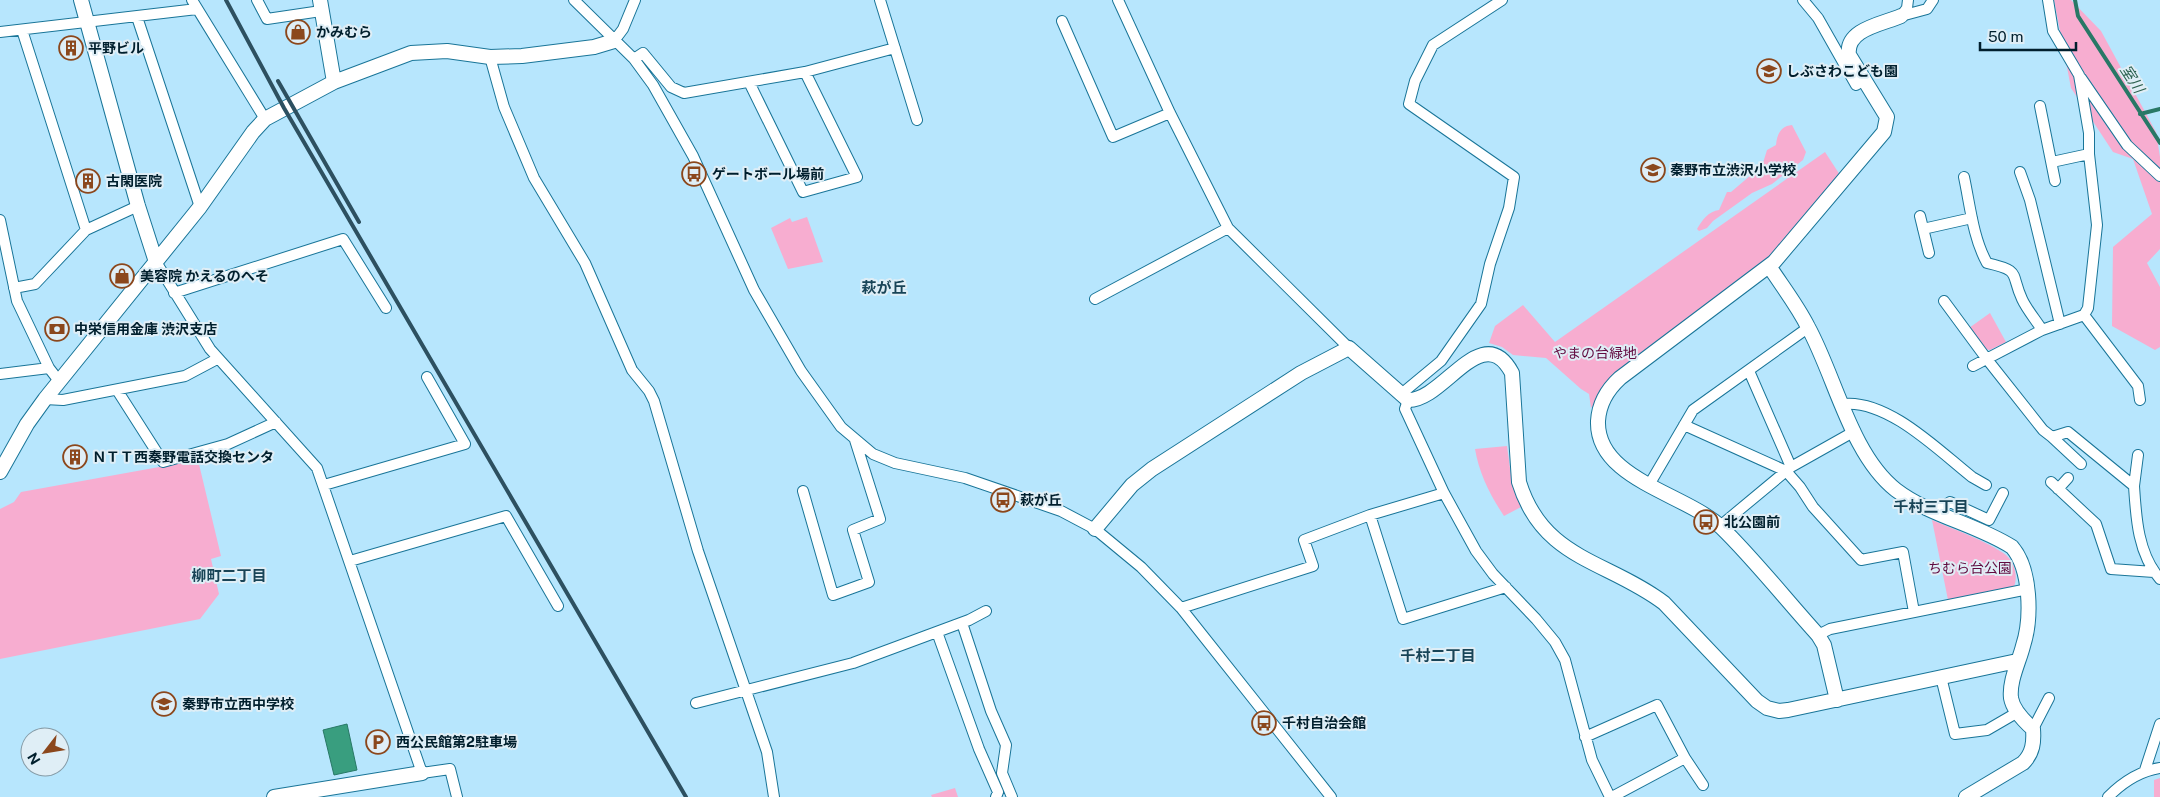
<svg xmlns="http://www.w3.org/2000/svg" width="2160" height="797" viewBox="0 0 2160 797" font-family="'Public Sans','Noto Sans JP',sans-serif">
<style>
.green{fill:#f7add0}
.water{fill:#399e7f;stroke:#287866}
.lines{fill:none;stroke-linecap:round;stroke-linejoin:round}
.stream{stroke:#287866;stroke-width:4}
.street-casing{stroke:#197598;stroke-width:12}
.secondary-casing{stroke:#197598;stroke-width:16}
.street{stroke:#fff;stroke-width:10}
.secondary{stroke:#fff;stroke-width:14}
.rail{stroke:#2d5060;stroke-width:4}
.labels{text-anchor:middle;stroke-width:4;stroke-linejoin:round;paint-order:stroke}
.poi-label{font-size:14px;font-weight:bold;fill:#001f2d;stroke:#dfeef6;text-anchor:start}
.park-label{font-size:14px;fill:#610a3f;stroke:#dfeef6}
.water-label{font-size:15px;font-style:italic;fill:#2b604f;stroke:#dfeef6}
.neighbourhood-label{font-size:15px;font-weight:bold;fill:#184457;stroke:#dfeef6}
</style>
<rect width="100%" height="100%" fill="#b7e6fd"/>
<!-- green -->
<path class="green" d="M2054 0H2071L2101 31 2156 132 2160 157V249L2147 263 2160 287V347L2155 350 2112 326 2113 247 2152 214 2133 159 2113 152 2071 88Z
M1792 125 1806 152 1803 160 1772 184 1752 193 1713 221 1707 228 1699 231 1697 229C1702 220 1709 211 1719 210L1727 192H1731L1751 175V167L1763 163 1767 150 1776 145C1777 134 1781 126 1792 125Z
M1825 152 1840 175 1769 258 1610 380 1591 408 1589 394 1581 389 1546 358 1513 355 1502 347 1489 343 1495 326 1523 305 1555 342Z
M807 217 823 262 788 269 771 228 790 218 792 222Z
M1990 313 2006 342 1990 350 1984 349 1969 328Z
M1507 446 1512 483 1521 507 1504 516C1490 495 1479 473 1475 449Z
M198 460 221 556 211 559 219 594 200 619 0 659V509L14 502 21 492Z
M1932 520C1953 529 1989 542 2006 555 2015 563 2018 576 2014 587L1948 600Z
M2160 778V797H2154V780Z
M955 788 958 797H932L931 795Z"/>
<!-- water -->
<path class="water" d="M347 724 357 770 334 775 323 730Z"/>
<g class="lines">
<!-- stream -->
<path class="stream" d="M2075 0 2078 16 2160 143
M2140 114 2160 109"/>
<!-- street casing -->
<g class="street-casing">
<path id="street" d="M192 0 265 119
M257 0 267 19 321 11
M574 0 634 59 653 85 693 156 754 290 801 371 841 427 873 454 895 463 965 478 1061 511 1095 529 1141 567 1181 608 1331 797
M880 0 917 120
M1118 0 1170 113 1228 228 1349 348
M1803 0 1818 18 1856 85 1864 80
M1908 0 1907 8 1901 16 1927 9 1933 0
M137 17 200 207
M1062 21 1113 137 1170 113
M22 30 86 230
M0 32 197 9
M614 41 623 29 635 0
M490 57 504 107 534 178 585 263 632 370 649 391 654 401 698 551 767 752 774 797
M634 59 643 53 671 87 684 93 805 72 895 48
M2081 78 2127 145 2160 176
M749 82 803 192 857 177 805 72
M2040 106 2055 181
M2052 162 2089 154
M2020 172 2030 200 2060 324
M1964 177C1970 205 1973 238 1987 263 2022 271 2010 273 2022 299 2027 310 2036 320 2042 330
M1920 216 1929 253
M0 220 17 301 49 368 59 381
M1923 229 1972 218
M156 262 210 349 317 468 422 773 450 769 457 797
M14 288 35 284 86 230 138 206
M174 293 343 239 386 308
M1095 299 1228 228
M1944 301 1986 358 2043 430 2052 437 2068 432 2134 486C2136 518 2138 554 2160 579
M2084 315 2138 386 2140 400
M1973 366 2042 330 2084 315 2088 308 2097 225 2089 154V133L2079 75 2053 31 2048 0
M1749 371 1791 467
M0 374 49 368
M117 390 163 462 228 444 276 422
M1400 395 1441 361 1481 304 1490 264 1509 208 1514 177 1409 104 1415 81 1433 45 1502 0
M45 399 63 400 185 376 217 359
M1408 400 1405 409 1444 493 1476 551 1493 574 1536 619 1555 642 1565 660 1592 760 1610 797
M1843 404C1888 399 1939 451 1972 477L1986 485
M1684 425 1786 471 1800 487 1813 507 1861 560 1903 552 1914 612
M2052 437 2081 464
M2051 482 2096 524 2111 569 2154 572
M324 485 465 444 427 377
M1649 485 1693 410 1809 327
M2134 486 2138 455
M2058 489 2068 478
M803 491 833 595 869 582 853 530 880 519 855 440
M1936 511 1950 502 1989 520 2003 493
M1370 515 1403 619 1506 587
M1720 526 1791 467 1855 431
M350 561 506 516 558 606
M1181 608 1313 566 1304 540 1370 515 1444 493
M962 623 991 711 1006 745 1002 773 1012 797
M937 632 979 749 998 792 996 797
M1818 635 1830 629 2028 589
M1941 677 1955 734 1987 730 2018 712
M696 703 853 663 969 620 986 611
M2033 729 2049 698
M1585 737 1657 705 1685 758 1612 797
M1685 758 1703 785
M2145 770 2160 724
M2108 797C2122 783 2140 771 2160 768"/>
</g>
<!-- secondary casing -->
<g class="secondary-casing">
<path id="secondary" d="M81 0 138 206 156 262
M320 0 334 82
M1769 266C1782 286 1797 305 1808 327 1835 376 1851 455 1896 490 1930 516 1976 524 2012 547 2031 569 2032 618 2023 646 2019 662 2009 681 2011 698 2013 710 2024 721 2033 729 2034 742 2033 753 2023 763L1966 797
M0 472 27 424 45 399 200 207 253 132 265 119 334 82 411 53 447 51 490 57 522 56 594 47 614 41
M1095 529 1132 485 1152 469 1301 373 1349 348 1408 400C1444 401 1482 318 1512 373L1519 482C1543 560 1607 560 1664 603L1757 701 1767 708 1779 711 1788 710 2017 661
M1837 700 1824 645 1818 635C1787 601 1754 559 1721 527 1684 493 1596 479 1598 421 1599 403 1608 389 1620 378L1774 262 1884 132 1887 117 1849 55C1845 29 1883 24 1901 16
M274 797 422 773"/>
</g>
<!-- street -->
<use href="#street" class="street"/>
<!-- secondary -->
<use href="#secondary" class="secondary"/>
<!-- rail -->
<path class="rail" d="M226 0 284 108 686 797
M278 81 359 222"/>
</g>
<!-- icons -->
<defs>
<g id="shop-ring" transform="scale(1.25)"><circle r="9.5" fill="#dfeef6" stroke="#8b471c" stroke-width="1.5"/><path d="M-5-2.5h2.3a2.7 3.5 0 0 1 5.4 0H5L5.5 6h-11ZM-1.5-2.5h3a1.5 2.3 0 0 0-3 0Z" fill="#8b471c"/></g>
<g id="building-ring" transform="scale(1.25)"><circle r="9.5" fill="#dfeef6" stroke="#8b471c" stroke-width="1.5"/><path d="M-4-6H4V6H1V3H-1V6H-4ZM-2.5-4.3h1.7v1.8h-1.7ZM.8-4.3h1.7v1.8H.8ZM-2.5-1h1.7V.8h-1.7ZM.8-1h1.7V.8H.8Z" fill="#8b471c"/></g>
<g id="school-ring" transform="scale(1.25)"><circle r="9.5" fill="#dfeef6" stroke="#8b471c" stroke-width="1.5"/><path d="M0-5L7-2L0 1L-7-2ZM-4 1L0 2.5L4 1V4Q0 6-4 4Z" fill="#8b471c"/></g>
<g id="bus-ring" transform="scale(1.25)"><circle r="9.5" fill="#dfeef6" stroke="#8b471c" stroke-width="1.5"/><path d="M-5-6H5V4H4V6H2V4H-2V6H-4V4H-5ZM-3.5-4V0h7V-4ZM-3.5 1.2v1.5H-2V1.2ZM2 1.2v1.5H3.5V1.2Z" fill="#8b471c"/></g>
<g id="bank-ring" transform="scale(1.25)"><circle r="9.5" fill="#dfeef6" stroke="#8b471c" stroke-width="1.5"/><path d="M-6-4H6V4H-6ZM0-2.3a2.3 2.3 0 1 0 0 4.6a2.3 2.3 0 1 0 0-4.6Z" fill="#8b471c"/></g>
<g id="parking-ring" transform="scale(1.25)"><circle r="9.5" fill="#dfeef6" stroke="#8b471c" stroke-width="1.5"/><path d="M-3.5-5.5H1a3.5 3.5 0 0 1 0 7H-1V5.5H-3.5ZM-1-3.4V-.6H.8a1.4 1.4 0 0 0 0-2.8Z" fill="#8b471c"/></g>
</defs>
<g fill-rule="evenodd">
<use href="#shop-ring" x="298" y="32"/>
<use href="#building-ring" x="71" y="48"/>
<use href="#school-ring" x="1769" y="71"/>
<use href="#school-ring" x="1653" y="170"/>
<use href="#bus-ring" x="694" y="174"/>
<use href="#building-ring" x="88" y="181"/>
<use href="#shop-ring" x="122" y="276"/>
<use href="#bank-ring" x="57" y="329"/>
<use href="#building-ring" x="75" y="457"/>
<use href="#bus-ring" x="1003" y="500"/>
<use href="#bus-ring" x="1706" y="522"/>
<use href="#school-ring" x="164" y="704"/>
<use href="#bus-ring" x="1264" y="723"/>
<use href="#parking-ring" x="378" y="742"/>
</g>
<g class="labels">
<!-- poi labels -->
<g class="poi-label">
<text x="316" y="37">かみむら</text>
<text x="88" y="53">平野ビル</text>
<text x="1786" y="76">しぶさわこども園</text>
<text x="1670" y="175">秦野市立渋沢小学校</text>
<text x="712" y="179">ゲートボール場前</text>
<text x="106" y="186">古閑医院</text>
<text x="140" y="281">美容院 かえるのへそ</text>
<text x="74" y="334">中栄信用金庫 渋沢支店</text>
<text x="92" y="462">ＮＴＴ西秦野電話交換センタ</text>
<text x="1020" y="505">萩が丘</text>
<text x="1724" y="527">北公園前</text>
<text x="182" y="709">秦野市立西中学校</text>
<text x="1282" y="728">千村自治会館</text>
<text x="396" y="747">西公民館第2駐車場</text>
</g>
<!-- park labels -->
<g class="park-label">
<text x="1595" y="358">やまの台緑地</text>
<text x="1970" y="573">ちむら台公園</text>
</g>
<!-- water labels -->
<g class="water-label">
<text transform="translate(2132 79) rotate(57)" y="5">室川</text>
</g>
<!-- neighbourhood labels -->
<g class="neighbourhood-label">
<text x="884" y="293">萩が丘</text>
<text x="1931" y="512">千村三丁目</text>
<text x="229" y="581">柳町二丁目</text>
<text x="1438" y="661">千村二丁目</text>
</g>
</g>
<!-- north arrow -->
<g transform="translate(45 752) rotate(239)"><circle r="24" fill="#dfeef6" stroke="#869ba6"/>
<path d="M0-4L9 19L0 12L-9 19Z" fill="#8b471c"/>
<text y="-8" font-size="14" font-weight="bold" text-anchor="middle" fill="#001f2d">N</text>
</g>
<!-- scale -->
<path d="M1980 42v8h96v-8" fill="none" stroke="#001f2d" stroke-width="2.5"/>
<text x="1988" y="42" font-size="15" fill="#001f2d" stroke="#dfeef6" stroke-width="4" paint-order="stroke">50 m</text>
</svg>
